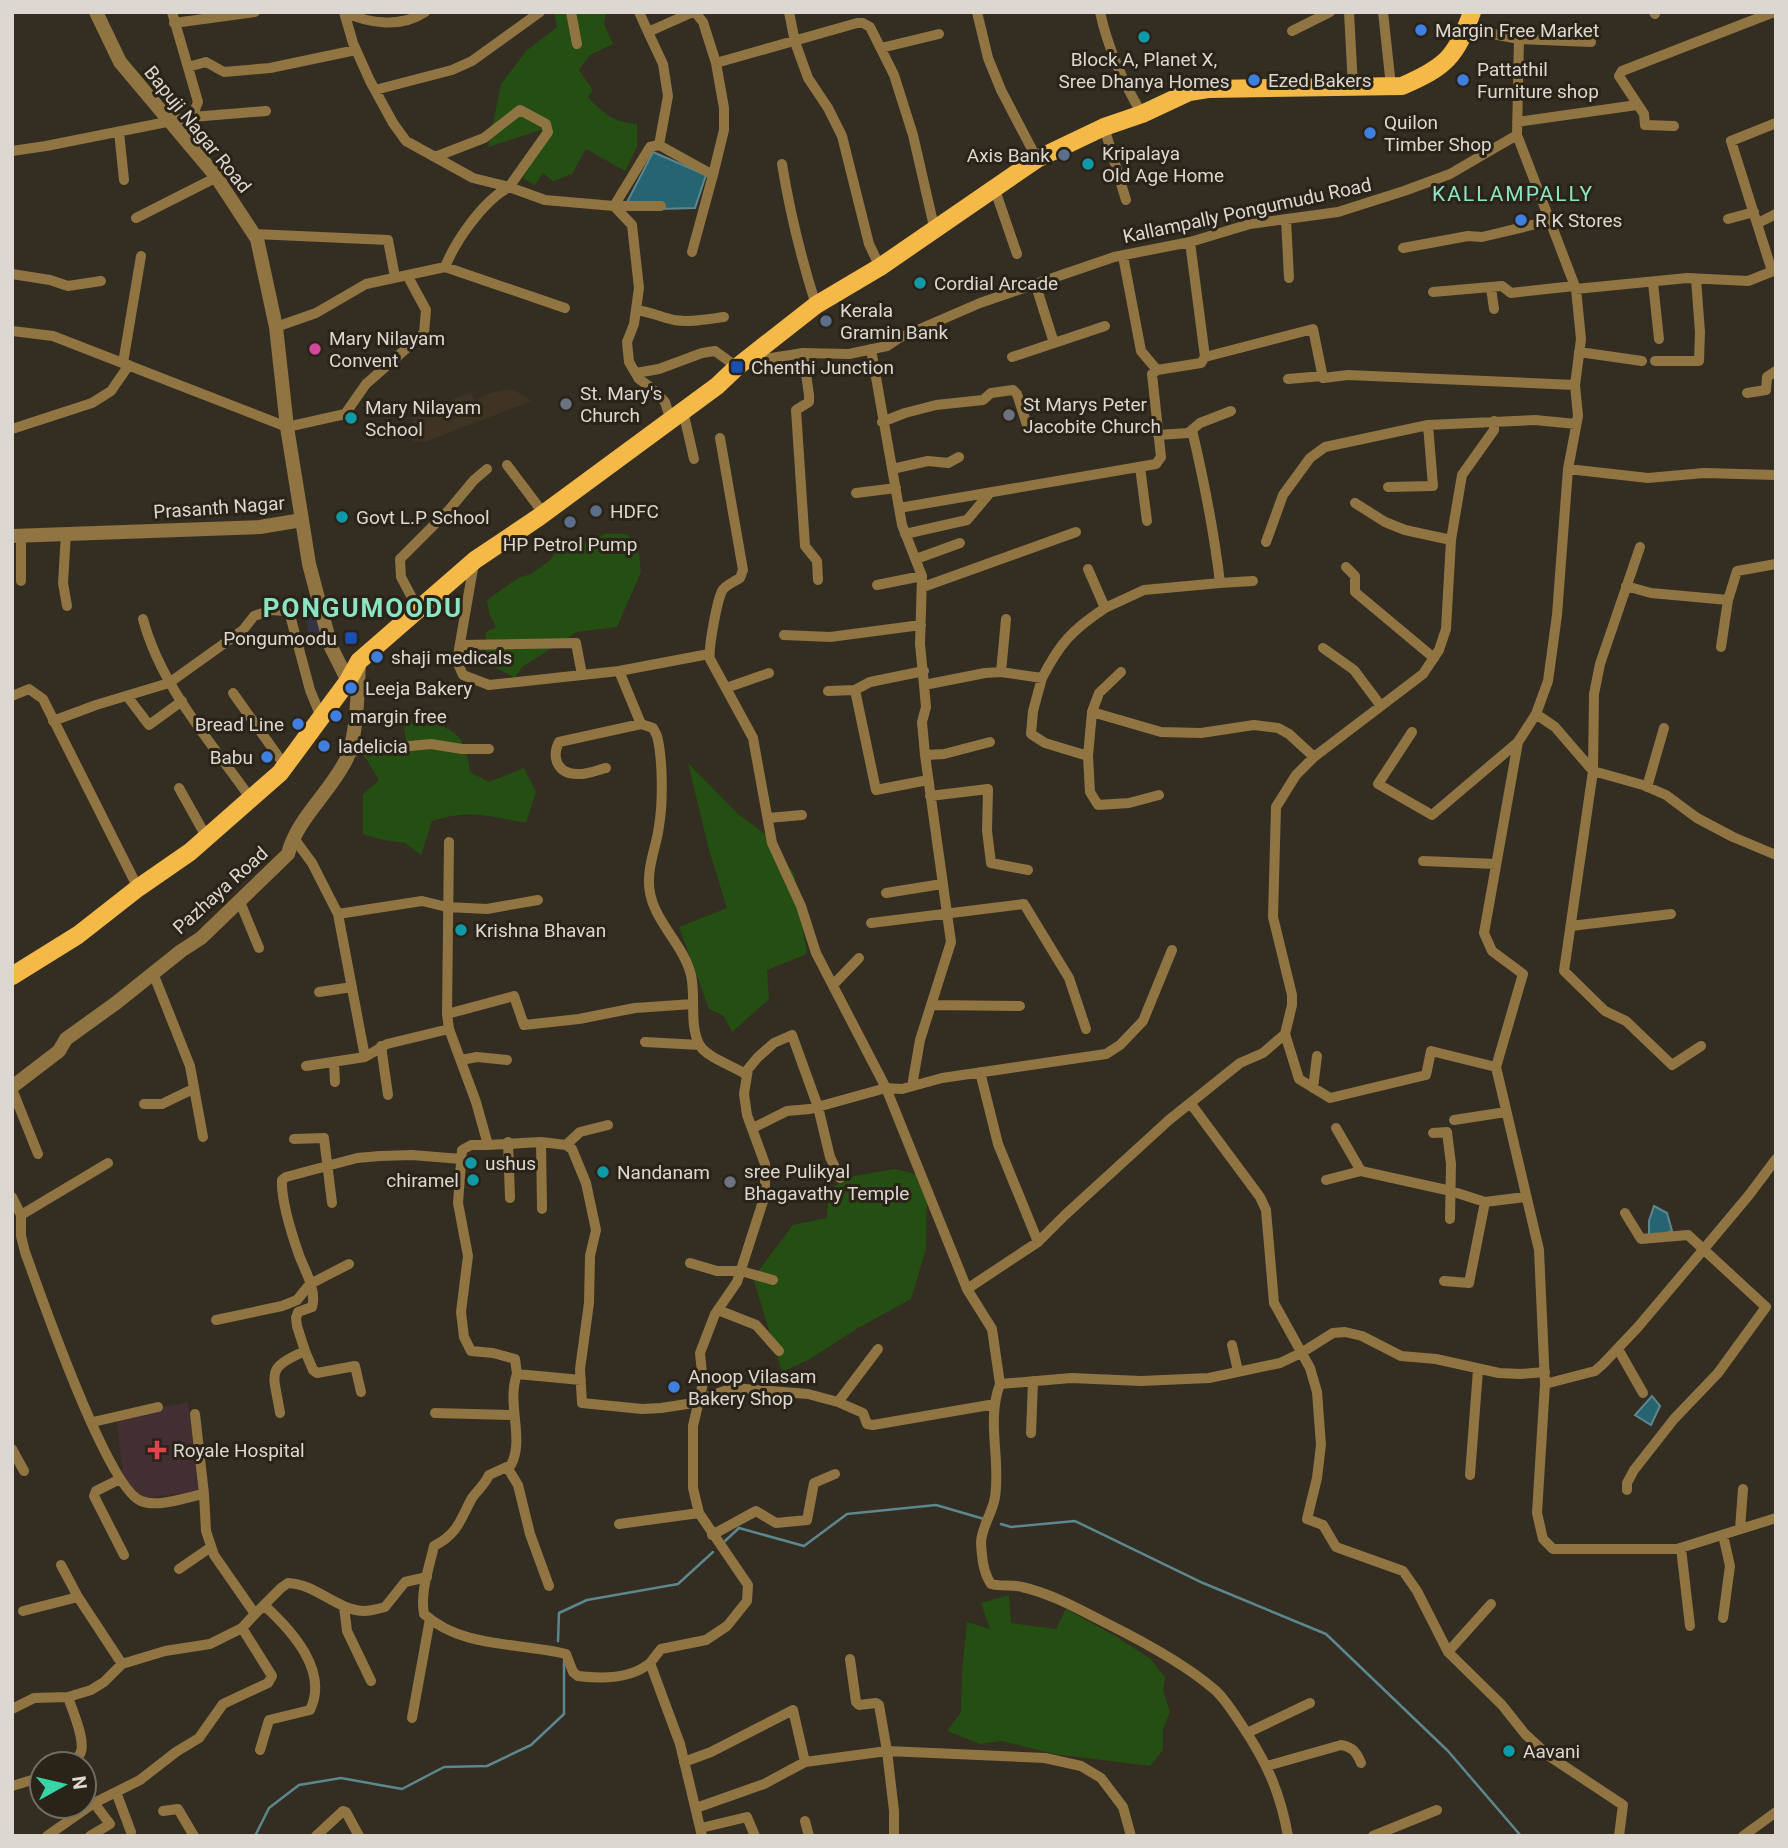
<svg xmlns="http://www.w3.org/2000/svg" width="1788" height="1848" viewBox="0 0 1788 1848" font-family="Roboto,sans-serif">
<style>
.commercial{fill:#363344}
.built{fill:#3f3423}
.medical{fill:#432f33}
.green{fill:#254e13}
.water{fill:#276472;stroke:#5d878e;stroke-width:2}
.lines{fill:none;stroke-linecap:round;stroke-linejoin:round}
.stream{stroke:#5d878e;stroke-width:2.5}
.minor{stroke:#907442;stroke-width:10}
.tertiary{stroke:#907442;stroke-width:14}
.primary{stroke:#f4b947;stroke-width:18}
.shop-dot{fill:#3f7fe0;stroke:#2a2318;stroke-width:2.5}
.culture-dot{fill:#0f9aa8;stroke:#2a2318;stroke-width:2.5}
.service-dot{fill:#5c6f8a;stroke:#2a2318;stroke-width:2.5}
.hotel-dot{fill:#d1479c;stroke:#2a2318;stroke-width:2.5}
.transit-dot{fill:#1a4fb4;stroke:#2a2318;stroke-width:2.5}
.worship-dot{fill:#6b7280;stroke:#2a2318;stroke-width:2.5}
.health-dot{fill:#e0444e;stroke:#2a2318;stroke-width:2.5}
.labels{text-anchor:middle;stroke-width:6;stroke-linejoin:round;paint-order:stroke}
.poi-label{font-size:19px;fill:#dcd8d1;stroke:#2a2318;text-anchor:start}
.street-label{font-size:19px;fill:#dcd8d1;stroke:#2a2318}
.neighbourhood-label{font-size:21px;letter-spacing:2px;fill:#8be5c4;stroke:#2a2318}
.district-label{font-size:26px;font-weight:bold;letter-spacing:2px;fill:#8be5c4;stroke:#2a2318}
</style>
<rect width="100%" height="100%" fill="#342d22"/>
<!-- commercial -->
<path class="commercial" d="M317 605 322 635 308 637 306 606Z"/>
<!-- built -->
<path class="built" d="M513 389 531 401 428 441 415 442 410 438 414 430 411 409 429 406 433 411 456 398 471 393 475 401 490 393Z"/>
<!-- medical -->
<path class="medical" d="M188 1402 198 1491 144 1498 124 1482 116 1417Z"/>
<!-- green -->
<path class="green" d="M554 12H606L604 24 613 44 590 55 579 70 593 90 588 97C604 114 613 122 637 124V147L625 171 586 149 572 174 553 181 543 173 535 185 523 178 553 126 488 147 501 84 526 51 557 27Z
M605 534H626L638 543 641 572 617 627 577 632 522 667 515 678 485 662 486 632 496 627 489 613 487 600 518 578 531 574 549 561 558 550 579 545Z
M416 721C454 727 465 732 470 772L489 782 524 768 536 792 526 823C487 816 471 809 432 821L421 855 405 843 383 840 363 834V794L379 780 362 752 375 742 406 740 404 726Z
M688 763 738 814 765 834 771 850 794 873 807 954 767 970 769 999 732 1032 724 1016 709 1009 679 927 727 908 709 850Z
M895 1169 927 1177 926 1249 911 1299 858 1328 810 1359 782 1372 753 1278 793 1225 827 1218 829 1189 854 1176Z
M1009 1595 1011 1623 1056 1629 1066 1609 1117 1637 1151 1659 1165 1677 1163 1691 1170 1712 1163 1729V1750L1150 1766 1054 1754 1002 1741 980 1744 947 1731 961 1712 962 1672 967 1622 990 1629 981 1603Z"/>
<!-- water -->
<path class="water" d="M653 152 706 175 695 208 623 210Z
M1654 1206 1667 1213 1672 1231 1649 1241V1221Z
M1652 1396 1660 1406 1651 1425 1635 1415Z"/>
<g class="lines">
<!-- stream -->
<path class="stream" d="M1001 1524 1011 1527 1075 1521 1203 1583 1326 1634 1448 1751 1521 1836
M725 1541 739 1528 804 1546 847 1514 936 1505 984 1519
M558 1641 559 1613 587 1600 678 1584 713 1552
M255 1836 269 1808 299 1785 341 1778 402 1789 444 1767 487 1766 531 1745 564 1714V1662"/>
<!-- minor -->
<path class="minor" d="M344 12 353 43 370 81 393 123 406 141 473 178 509 187 548 132 546 124 520 110 484 138 435 157
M344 12C370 24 401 28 425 12
M571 12 577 44
M639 12 648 32 693 12
M695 12 703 22 716 63
M789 12 795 42 808 78 828 108 842 136 869 244 880 267
M977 12 988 58 1001 90 1037 159
M1100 12C1108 49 1123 82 1142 114
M1349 12 1353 87
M1383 12 1391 86
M1654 12 1655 14
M174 23 255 12
M1466 29 1519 39 1517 135 1576 289 1581 339 1575 385 1578 416 1568 469 1557 615 1548 681 1536 714 1518 742 1484 933 1492 951 1523 974 1496 1067 1539 1250 1545 1384 1537 1513 1543 1539 1553 1549H1677L1776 1518
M1292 31 1330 12
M648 32 663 64 668 96 659 145
M1519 39 1591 42
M881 48 939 34
M188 67 206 62 224 72 270 68 356 50
M375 90 452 70 472 61 540 12
M192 117 266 111
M1517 122 1637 105
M1674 126 1645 125 1644 114 1619 76 1622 71 1774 12 1776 14
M1104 127 1126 200
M119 132 124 180
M12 151 46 146 192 117 198 102 172 12
M782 164C790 213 801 258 816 305
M995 190 1017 254
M614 206 632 225 639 288 634 324 627 342 629 362 639 379 650 387 665 402 671 421
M614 206H661
M136 218 217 177
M1286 219 1289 278
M1728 219 1754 212
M1758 223 1776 214
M254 234 388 240 395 277
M1403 248 1468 236 1482 237 1549 221
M692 252 713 175
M1123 256 1141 351 1157 370
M445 267 565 308
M1772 271 1731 141 1776 123
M12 274 50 280 68 286 101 281
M1653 283 1659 339
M1036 286 1054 343
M1491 288 1494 309
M1576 289 1687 278 1748 281 1776 270
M1433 292 1502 286 1511 293 1574 286
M636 310C650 312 661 317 674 320 690 323 708 319 724 317
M276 327 316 313 366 284 445 267C456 240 483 201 509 187L545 200 614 206 650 147 659 145 713 175 724 130V108L716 63 857 23H863L870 27 894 75 913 135 935 231
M12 331 53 336 287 427 345 414 366 384 424 333 426 310 407 275
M871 349 902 525 922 576 920 644 924 685 985 673 1001 672 1042 678C1060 643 1072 630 1105 608L1088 569
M1579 352 1642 361
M803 353 809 395V402L796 410 805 546 817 561 818 580
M1012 357 1105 326
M1205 357 1313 329 1323 378 1348 375 1575 385
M1655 361H1699L1700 332 1696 279
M123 363 141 256
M636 373 659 369 702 353 715 351 737 367 765 359 803 353 849 354 887 346 899 338 980 303 1114 257 1190 242 1250 224 1338 212 1404 191 1450 174 1517 135
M1288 379 1323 376
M1747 393 1766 390 1767 377 1776 371
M683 411 694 459
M882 422 905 413 936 405 983 400 991 393 1013 390 1017 394 1028 428
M12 429 92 403 111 391 129 365
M1158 435 1188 433 1200 423 1231 411
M720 438 743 570 740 578C734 582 725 585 722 591 717 601 708 649 710 659L753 738 772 843 801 906 816 953 886 1088 967 1289 992 1329 1000 1384
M507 465 544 514
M1140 467 1147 521
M892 469 928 461 948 463 959 457
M1568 469 1648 478 1704 473 1776 475
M1388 487 1433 486 1428 425 1535 420 1576 424
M856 493 896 488
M1355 503 1385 522 1405 530 1451 540
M899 508 1156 464 1161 457 1152 374 1157 370 1201 363 1205 357 1190 242
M66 533 63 583 67 606
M905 534 967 520 989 494
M1266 542 1283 495 1310 458 1325 447 1428 425
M1640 547 1600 664 1594 694 1593 771 1564 971 1605 1011 1626 1021 1672 1065 1701 1046
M916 559 960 543
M474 563 459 649V666L463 675 489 685 619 671 641 724 653 728 657 736C663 759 663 803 659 826 657 844 649 861 649 879 647 917 683 941 691 975 696 997 689 1023 699 1044 705 1057 734 1066 747 1075
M1346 567 1355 576V592L1434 658
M21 581V536
M1220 583 1253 581
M877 585 922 576
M1626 586 1651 593 1728 600 1737 571 1776 564
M923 587 1076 532
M1105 608 1144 590 1220 583C1214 531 1204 481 1192 430
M418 609 401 577 400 559 449 510 474 480 487 469
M143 619C161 687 212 743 251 799
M784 635 830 637 921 625
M460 645 576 643 582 675
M1721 647 1728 600
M1323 648 1354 670 1381 706
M619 671 709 654
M1001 672 1006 619
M1042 678 1033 711 1031 734 1045 743 1088 756 1090 792 1098 805 1129 803 1159 795
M726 688 769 673
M855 690 876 790 928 780
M828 691 855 690 870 682 924 671
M233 693 285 766
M12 696 29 689 43 699 138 888
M127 696 149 725 182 701
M1092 712 1099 693 1121 672
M1536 714 1555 727 1593 771 1643 785 1666 795 1697 818 1733 837 1776 855
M53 721 96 705 169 683 243 630 254 616 271 610 285 611 290 615 310 690 321 717
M1412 732 1378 784 1432 815 1518 742
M349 752 431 744 462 749H489
M925 755 944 754 990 742
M1314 757 1423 674 1439 650 1446 629 1451 540 1462 475 1494 430V421
M606 768C597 770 586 775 577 774 558 774 551 758 559 742L641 724
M1647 787 1664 728
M179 788 207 838
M930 796 988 789 987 831 991 863 1028 870
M768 818 802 815
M293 837 312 863 338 914 365 1057 387 1044 449 1029 476 1102 488 1145 541 1142 566 1145 572 1149 586 1183 596 1230 590 1256 589 1303 580 1369 582 1403 642 1409 661 1408 687 1404 733 1388 808 1394 838 1402 863 1413 867 1424 873 1425 995 1404
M1423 861 1496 864
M886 893 942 884
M240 902 259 948
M338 914 422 901 447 907 487 909 538 900
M871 923 1024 904 1069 978 1086 1029
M1571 926 1671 914
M153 973 190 1066 203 1137
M833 985 859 958
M319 992 352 987
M931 1005 1020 1006
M447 1014 449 842
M449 1029 447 1014 514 996 524 1025 579 1019 635 1008 693 1004
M1285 1034 1299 1079 1330 1098 1426 1075 1431 1051 1496 1067
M645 1042 700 1045
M381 1046 388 1095
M461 1060 477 1057 507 1060
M334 1062 335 1082
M306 1066 365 1057
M980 1072 998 1144 1038 1242
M912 1086 920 1040 951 942 925 755 922 722 926 707 924 685
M1313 1088 1317 1056
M12 1089 38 1154
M144 1104H162L193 1089
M1191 1104 1260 1197 1266 1210 1274 1303 1310 1368 1317 1392 1321 1445 1317 1478 1307 1519 1323 1525 1336 1547 1403 1571 1417 1591 1448 1652 1502 1705 1525 1734 1549 1756 1623 1805 1619 1836
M1454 1120 1506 1112
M753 1128 787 1111 810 1109 886 1088 902 1089 942 1078 1106 1054 1120 1045 1143 1021 1172 950
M1336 1128 1361 1171
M1433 1133 1447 1132 1451 1164 1450 1219
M294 1139 324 1138 332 1203
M508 1142 510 1198
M541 1142 542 1209
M488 1145H471L462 1150 458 1203 468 1256 461 1312 464 1337 471 1351 493 1353 515 1359 517 1374
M566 1145 580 1132 608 1125
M1326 1180 1361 1171 1451 1191 1485 1202 1525 1197
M12 1197 21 1215V1236L25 1252C40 1293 107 1488 141 1501 159 1508 186 1497 204 1494L206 1531 214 1555 255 1614 281 1588 288 1583C316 1584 335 1609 363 1611 370 1611 378 1609 385 1607L405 1582 427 1577
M1625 1213 1641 1239 1688 1235 1766 1307 1718 1373 1674 1419 1634 1470 1627 1483V1490
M21 1215 108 1163
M690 1263 717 1271H741L773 1280
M1444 1281 1469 1283 1485 1202
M967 1289 1038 1242 1065 1215 1169 1120 1240 1063 1263 1053 1285 1034 1292 1005V995L1273 917 1276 807 1296 775 1314 757 1289 734 1278 728 1254 725 1201 733 1161 732 1092 712 1088 756
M718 1310 756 1325 779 1351
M216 1320 282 1306 297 1300 310 1284 349 1264
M1232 1345 1238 1371
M1618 1349 1643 1393
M305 1351 313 1370 317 1373 355 1366 361 1392
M581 1380 517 1374C506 1403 525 1439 511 1465L489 1475C485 1484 478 1490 472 1498 460 1520 458 1534 434 1546 429 1568 420 1592 424 1614 463 1649 519 1642 566 1654L573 1672 578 1676C602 1679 631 1679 650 1663
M1545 1384 1595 1371 1603 1364 1638 1327 1703 1250 1749 1195 1776 1159
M838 1402 878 1349
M280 1413C274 1373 264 1369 305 1351L297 1326 296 1318 298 1312 312 1307C317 1290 305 1271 299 1255 292 1235 281 1201 282 1180L286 1177 357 1158 380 1156 412 1155 461 1159
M435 1413 513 1415
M195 1414 204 1494
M93 1422 158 1407
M1031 1433 1033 1381
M12 1449 24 1471
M507 1467 518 1485 530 1534 549 1586
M1470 1475 1478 1370
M120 1479 96 1491 94 1496 124 1555
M619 1524 699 1513
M1740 1529 1743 1489
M712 1535 756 1511 776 1523 807 1520 814 1483 835 1474
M1681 1548 1690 1626
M61 1565 78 1597 122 1664
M179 1569 211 1547
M344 1607 347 1631 371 1681
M23 1611 78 1597
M1723 1618 1730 1566 1723 1535
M1448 1652 1491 1604
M850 1659 856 1702 859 1705 876 1703 879 1705 887 1751 1045 1758 1081 1766 1101 1778 1123 1807 1131 1836
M12 1709 34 1698 68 1697 91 1690 104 1682 122 1664 165 1651 210 1644 242 1628 255 1614
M412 1718 430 1619
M1247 1733 1310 1703
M260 1750 269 1720 310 1710C329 1671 292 1631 265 1606
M684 1762 711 1752 793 1710 805 1762
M65 1764C70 1761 77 1759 80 1754 87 1742 72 1710 68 1697
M1267 1766 1341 1745C1353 1747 1357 1753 1361 1763
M12 1786 42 1777
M116 1792 131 1832
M696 1808 764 1784 805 1762 887 1751 894 1811V1836
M163 1811 178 1809 194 1836
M805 1821 809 1836
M701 1828 747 1817 755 1836
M47 1836 94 1803 140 1780 176 1752 199 1738 223 1704 268 1683 272 1676 242 1628
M90 1836 110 1824 94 1803
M316 1836 343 1811 346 1812 359 1836
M702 1836 680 1744 650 1663 661 1649 706 1640 727 1626 747 1601 748 1585 699 1513 693 1488V1426L703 1383 700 1353 715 1314 737 1282 765 1195V1164L747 1115 744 1094 748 1069 758 1057 774 1043 792 1035 818 1107 830 1157 840 1178
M1288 1836C1280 1791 1266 1761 1241 1724 1233 1712 1225 1699 1215 1690 1186 1665 1144 1642 1110 1625 1082 1611 1053 1594 1022 1587 1012 1584 1002 1587 991 1584 983 1572 982 1558 981 1543 981 1528 993 1512 995 1497 1001 1459 986 1421 1000 1384L1071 1378 1141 1381 1209 1378 1280 1363 1301 1353 1333 1333 1345 1332 1362 1336 1401 1356 1436 1359 1499 1373 1521 1374 1545 1372
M1373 1836 1437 1810
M1743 1836 1776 1812"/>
<!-- tertiary -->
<path class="tertiary" d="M96 12 120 62 215 175 257 239 276 327 287 427 302 520
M12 536 260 527 302 520 309 564 331 647 348 681
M12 1087 59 1051 66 1039 116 1003 181 951 201 938 288 854C297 818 331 792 347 758 357 736 358 688 359 662"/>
<!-- primary -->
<path class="primary" d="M12 976 78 935 138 888 190 852 280 773 348 681 359 661 475 560 539 517 649 436 717 386 737 367 816 305 880 267 1037 159 1104 127 1142 114 1189 92 1208 89 1402 86C1446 67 1456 57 1472 12"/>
</g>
<!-- markers -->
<g class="shop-dot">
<circle cx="1421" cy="30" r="7"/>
<circle cx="1254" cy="80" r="7"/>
<circle cx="1463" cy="80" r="7"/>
<circle cx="1370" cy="133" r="7"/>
<circle cx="1521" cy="220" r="7"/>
<circle cx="377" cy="657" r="7"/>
<circle cx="351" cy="688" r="7"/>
<circle cx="336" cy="716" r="7"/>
<circle cx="298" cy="724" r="7"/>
<circle cx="324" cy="746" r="7"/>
<circle cx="267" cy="757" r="7"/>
<circle cx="674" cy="1387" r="7"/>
</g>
<g class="culture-dot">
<circle cx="1144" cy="37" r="7"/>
<circle cx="1088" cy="164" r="7"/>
<circle cx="920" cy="283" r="7"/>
<circle cx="351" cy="418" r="7"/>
<circle cx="342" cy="517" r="7"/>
<circle cx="461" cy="930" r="7"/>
<circle cx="471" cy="1163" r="7"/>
<circle cx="603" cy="1172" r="7"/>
<circle cx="473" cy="1180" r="7"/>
<circle cx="1509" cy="1751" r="7"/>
</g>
<g class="service-dot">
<circle cx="1064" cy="155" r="7"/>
<circle cx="826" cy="321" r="7"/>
<circle cx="596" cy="511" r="7"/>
<circle cx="570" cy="522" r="7"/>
</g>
<circle class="hotel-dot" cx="315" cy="349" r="7"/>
<g class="transit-dot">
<rect x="730" y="360" width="14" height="14" rx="3.5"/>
<rect x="344" y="631" width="14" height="14" rx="3.5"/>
</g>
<g class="worship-dot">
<circle cx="566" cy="404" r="7"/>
<circle cx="1009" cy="415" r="7"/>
<circle cx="730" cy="1182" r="7"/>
</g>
<path class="health-dot" d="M153.5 1439.5h7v7h7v7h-7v7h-7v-7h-7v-7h7z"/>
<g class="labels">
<!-- poi labels -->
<g class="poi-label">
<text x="1435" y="37">Margin Free Market</text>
<text x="1144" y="66" text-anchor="middle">Block A, Planet X,<tspan x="1144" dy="22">Sree Dhanya Homes</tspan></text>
<text x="1477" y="76">Pattathil<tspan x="1477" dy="22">Furniture shop</tspan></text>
<text x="1268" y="87">Ezed Bakers</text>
<text x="1384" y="129">Quilon<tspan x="1384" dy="22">Timber Shop</tspan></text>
<text x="1102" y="160">Kripalaya<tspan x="1102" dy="22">Old Age Home</tspan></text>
<text x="1050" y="162" text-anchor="end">Axis Bank</text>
<text x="1535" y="227">R K Stores</text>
<text x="934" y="290">Cordial Arcade</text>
<text x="840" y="317">Kerala<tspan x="840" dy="22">Gramin Bank</tspan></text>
<text x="329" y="345">Mary Nilayam<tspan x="329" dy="22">Convent</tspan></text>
<text x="751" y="374">Chenthi Junction</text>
<text x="580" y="400">St. Mary's<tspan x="580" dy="22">Church</tspan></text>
<text x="1023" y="411">St Marys Peter<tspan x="1023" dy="22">Jacobite Church</tspan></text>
<text x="365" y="414">Mary Nilayam<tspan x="365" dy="22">School</tspan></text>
<text x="610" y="518">HDFC</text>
<text x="356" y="524">Govt L.P School</text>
<text x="570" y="551" text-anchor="middle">HP Petrol Pump</text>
<text x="337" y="645" text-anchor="end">Pongumoodu</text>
<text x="391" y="664">shaji medicals</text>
<text x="365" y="695">Leeja Bakery</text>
<text x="350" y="723">margin free</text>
<text x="284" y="731" text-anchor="end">Bread Line</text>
<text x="338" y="753">ladelicia</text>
<text x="253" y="764" text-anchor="end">Babu</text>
<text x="475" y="937">Krishna Bhavan</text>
<text x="485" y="1170">ushus</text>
<text x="744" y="1178">sree Pulikyal<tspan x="744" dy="22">Bhagavathy Temple</tspan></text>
<text x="617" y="1179">Nandanam</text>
<text x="459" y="1187" text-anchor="end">chiramel</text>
<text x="688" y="1383">Anoop Vilasam<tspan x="688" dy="22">Bakery Shop</tspan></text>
<text x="173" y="1457">Royale Hospital</text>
<text x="1523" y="1758">Aavani</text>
</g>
<!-- street labels -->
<g class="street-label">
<text transform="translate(198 129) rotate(51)" y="7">Bapuji Nagar Road</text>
<text transform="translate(1247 210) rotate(-12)" y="7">Kallampally Pongumudu Road</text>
<text transform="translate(219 507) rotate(-4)" y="7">Prasanth Nagar</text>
<text transform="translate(220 890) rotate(-42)" y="7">Pazhaya Road</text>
</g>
<!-- neighbourhood labels -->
<g class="neighbourhood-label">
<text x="1513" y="201">KALLAMPALLY</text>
</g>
<!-- district labels -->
<g class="district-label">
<text x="363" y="617">PONGUMOODU</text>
</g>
</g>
<!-- border -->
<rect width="1788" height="1848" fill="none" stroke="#dcd8d1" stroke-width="28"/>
<!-- north arrow -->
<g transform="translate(63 1785) rotate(82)"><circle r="33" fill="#2a2318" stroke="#716b62" stroke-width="2"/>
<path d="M0-5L12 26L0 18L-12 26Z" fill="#37d4a6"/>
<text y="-10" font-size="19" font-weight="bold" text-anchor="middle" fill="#dcd8d1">N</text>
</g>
</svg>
